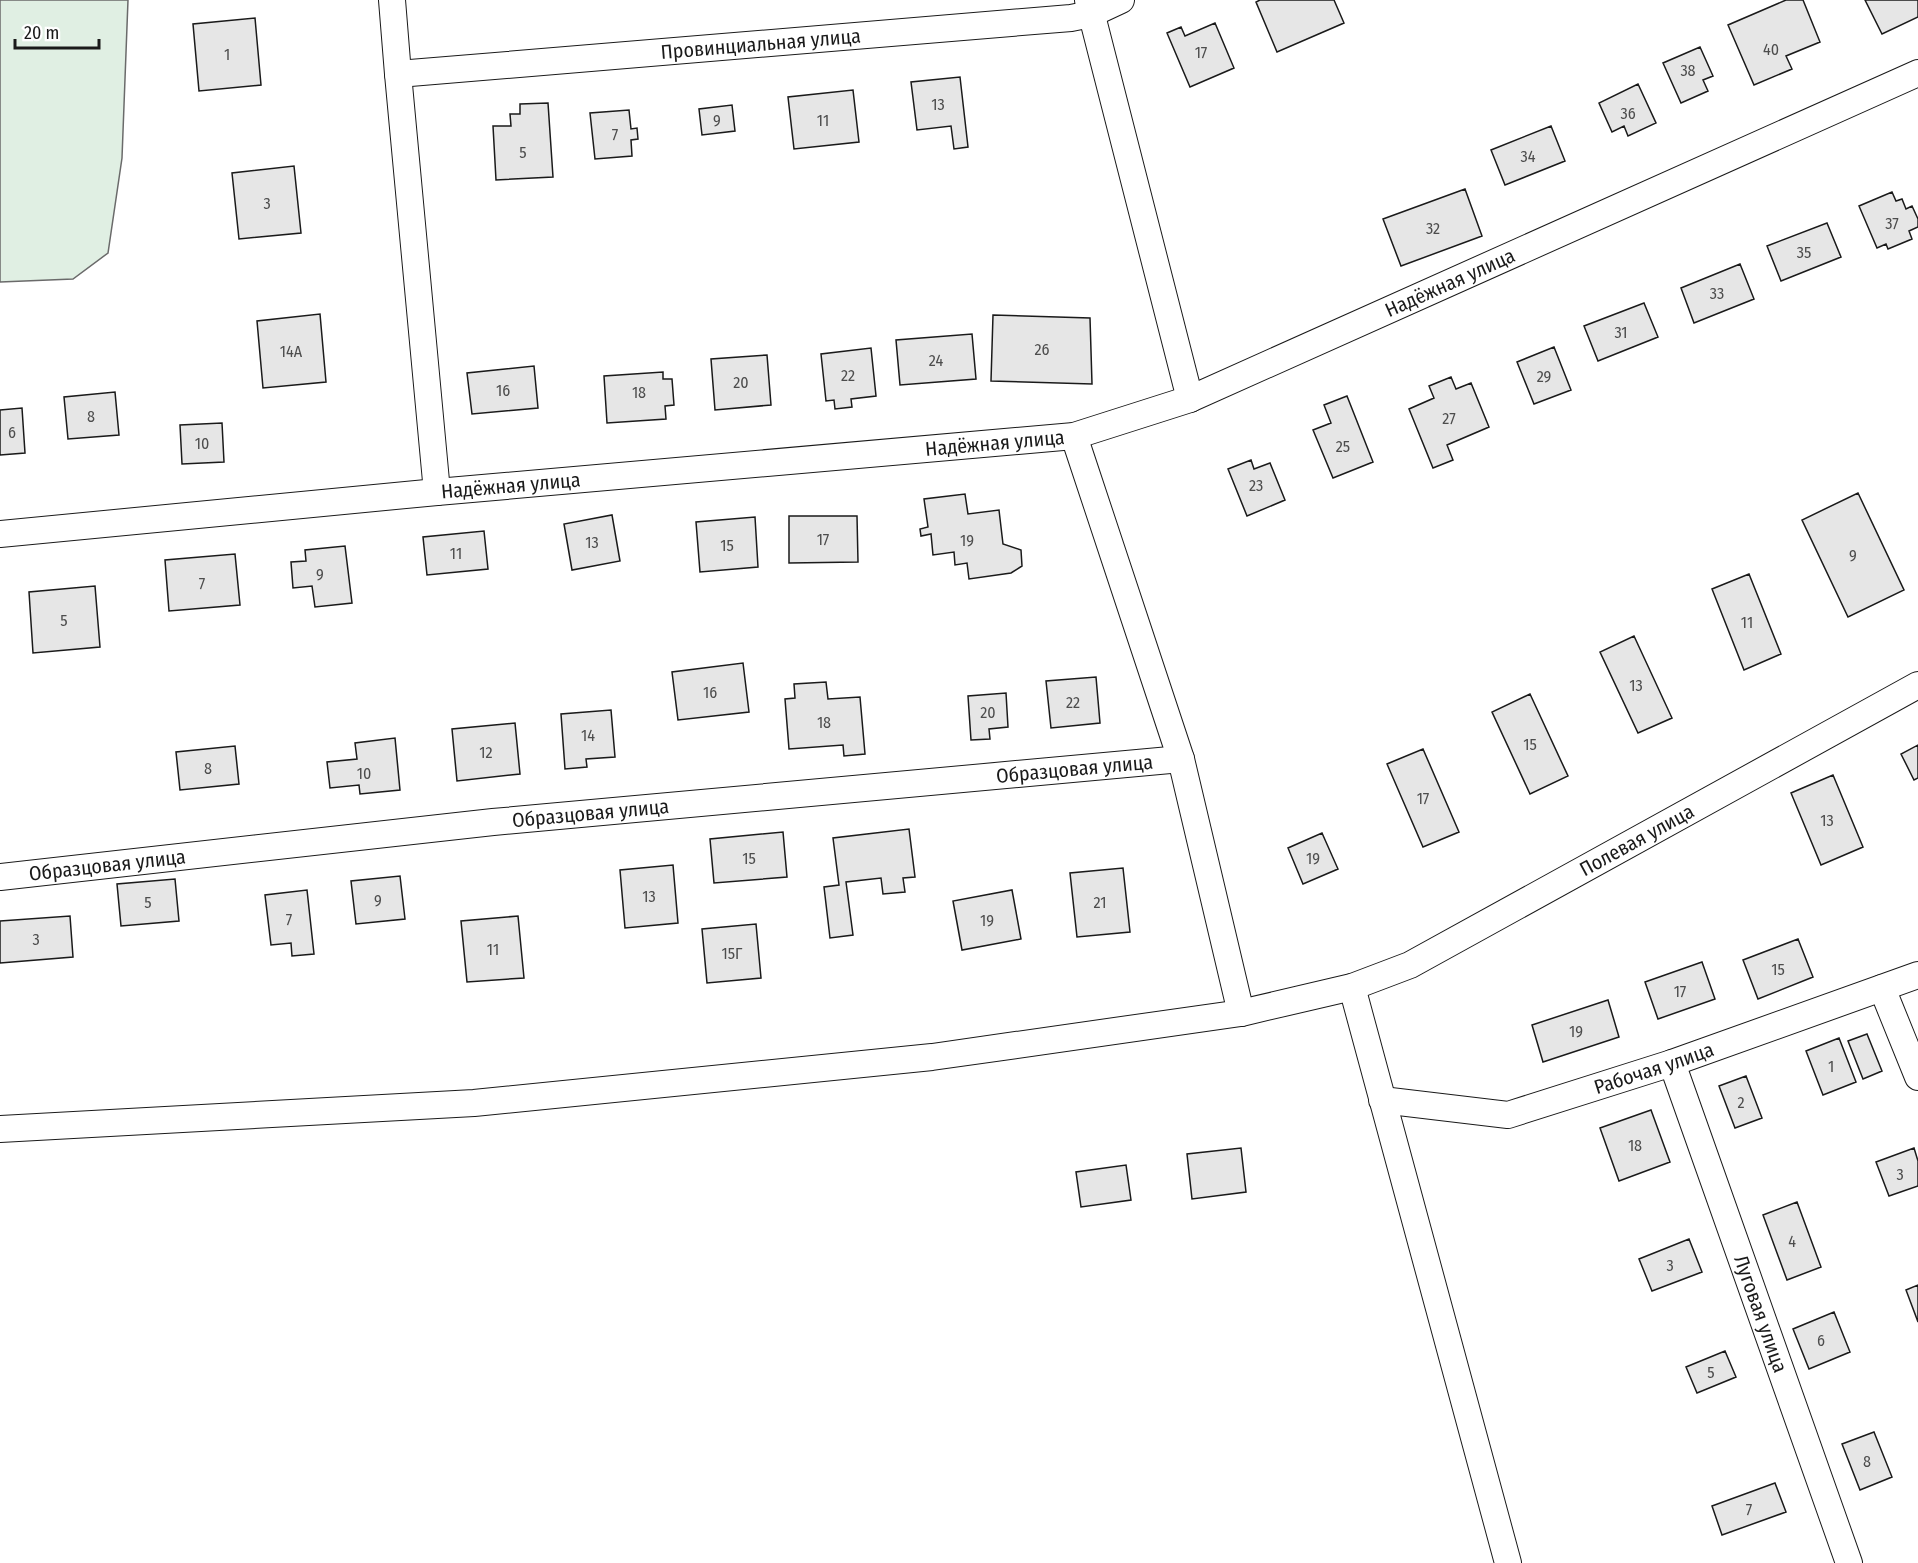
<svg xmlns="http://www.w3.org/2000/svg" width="1918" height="1563" viewBox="0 0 1918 1563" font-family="'Fira Sans Condensed',sans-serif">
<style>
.green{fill:#e0efe3;stroke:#6a6a6a;stroke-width:1.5}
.building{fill:#e6e6e6;stroke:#1a1a1a;stroke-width:1.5}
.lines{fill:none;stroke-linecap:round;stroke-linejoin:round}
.street-casing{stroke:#1a1a1a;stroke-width:28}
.street{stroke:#fff;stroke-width:26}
.labels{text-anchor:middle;stroke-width:4.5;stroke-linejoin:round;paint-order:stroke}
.number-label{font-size:16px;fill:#4d4d4d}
.street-label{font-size:20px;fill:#1a1a1a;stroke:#fff}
</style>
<rect width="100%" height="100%" fill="#fff"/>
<!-- green -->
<path class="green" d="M0 0H128L122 158 108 253 73 279 0 282Z"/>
<!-- building -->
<path class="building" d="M1260 0H1334L1344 23 1277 52 1256 2Z
M1786 0H1803L1820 42 1786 56 1792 69 1754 85 1728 25Z
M1865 0H1918V17L1882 34Z
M255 18 261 85 199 91 193 24Z
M1215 23 1234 68 1190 87 1167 33 1181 27 1185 36Z
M1700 47 1713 76 1703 80 1708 91 1681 103 1663 63Z
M960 77 968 147 954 149 951 126 917 130 911 82Z
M1638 84 1656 123 1628 136 1624 126 1612 132 1599 103Z
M853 90 859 142 794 149 788 97Z
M548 103 553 177 496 180 493 126H511L510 114H520V104Z
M732 105 735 131 702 135 699 109Z
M629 110 631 129 637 128 638 139 631 140 632 156 595 159 590 113Z
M1551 126 1565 161 1505 185 1491 150Z
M294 166 301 233 239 239 232 173Z
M1465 189 1482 236 1401 266 1383 219Z
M1892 192 1896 201 1902 199 1906 209 1912 206 1918 219V227L1909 231 1912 239 1888 249 1886 244 1877 248 1859 206Z
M1827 223 1841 257 1781 281 1767 246Z
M1740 264 1754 299 1694 323 1681 288Z
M1644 303 1658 337 1598 361 1584 326Z
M320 314 326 382 263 388 257 321Z
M993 315 1090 318 1092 384 991 381Z
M972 334 976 379 900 385 896 340Z
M1554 347 1571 390 1534 404 1517 362Z
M871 348 876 396 851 399 852 407 835 409 834 400 826 401 821 354Z
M767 355 771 405 715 410 711 359Z
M534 366 538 408 472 414 467 373Z
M663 372V379H672L674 405 665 406 666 419 607 423 604 376Z
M1451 377 1456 389 1471 383 1489 427 1447 445 1453 460 1433 468 1409 409 1434 398 1429 386Z
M115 392 119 435 68 439 64 397Z
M1347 396 1373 462 1333 478 1313 430 1331 423 1324 405Z
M22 408 25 453 0 455V410Z
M222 423 224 462 182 464 180 425Z
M1251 460 1254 469 1270 463 1285 500 1247 516 1228 469Z
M1858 493 1904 590 1848 617 1802 520Z
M965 494 968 514 999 510 1003 544 1021 550 1022 566 1011 573 969 579 967 563 955 565 954 552 933 555 931 534 921 536 920 529 928 527 924 499Z
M612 515 620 561 572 570 564 524Z
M789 516H857L858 562 789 563Z
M755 517 758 567 700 572 696 522Z
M484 531 488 569 427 575 423 537Z
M345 546 352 603 315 607 312 586 293 588 291 562 306 561 305 550Z
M235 554 240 605 169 611 165 560Z
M1749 574 1781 654 1744 670 1712 589Z
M95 586 100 647 33 653 29 592Z
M1634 636 1672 718 1638 733 1600 652Z
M743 663 749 712 678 720 672 672Z
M1096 677 1100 723 1051 728 1046 681Z
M826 682 828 699 860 697 865 754 844 756 843 745 789 749 785 699 795 698 794 684Z
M1006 693 1008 727 989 729 990 739 971 740 968 696Z
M1530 694 1568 776 1530 794 1492 712Z
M611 710 615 757 586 759 587 767 565 769 561 714Z
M515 723 520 774 457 781 452 729Z
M395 738 400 790 360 794 359 785 330 788 327 762 357 759 355 743Z
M1918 745V778L1914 780 1901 754Z
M235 746 239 784 180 790 176 752Z
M1423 749 1459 832 1423 847 1387 764Z
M1833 775 1863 847 1821 865 1791 793Z
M909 829 915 877 903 878 905 892 883 894 881 878 846 882 853 935 830 938 824 887 839 885 833 838Z
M783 832 787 877 714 883 710 839Z
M1322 833 1338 869 1303 884 1288 848Z
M673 865 678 923 625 928 620 870Z
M1123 868 1130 932 1077 937 1070 873Z
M400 876 405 919 356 924 351 881Z
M175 879 179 921 121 926 117 884Z
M307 890 314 954 292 956 291 943 271 945 265 895Z
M1012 890 1021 939 962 950 953 901Z
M70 916 73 957 0 963V921Z
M518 916 524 978 467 982 461 921Z
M756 924 761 978 707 983 702 929Z
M1798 939 1813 977 1758 999 1743 960Z
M1702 962 1715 999 1658 1019 1645 982Z
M1608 1000 1619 1037 1543 1062 1532 1025Z
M1867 1034 1882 1071 1863 1079 1848 1041Z
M1839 1038 1856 1082 1823 1095 1806 1051Z
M1746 1076 1762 1118 1735 1128 1719 1086Z
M1651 1110 1670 1162 1619 1181 1600 1128Z
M1241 1148 1246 1192 1192 1199 1187 1154Z
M1914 1148 1918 1161V1186L1889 1196 1876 1162Z
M1126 1165 1131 1200 1081 1207 1076 1172Z
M1797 1202 1821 1267 1787 1280 1763 1215Z
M1689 1239 1702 1272 1652 1291 1639 1259Z
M1918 1285V1322L1906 1290Z
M1834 1312 1850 1352 1809 1369 1793 1329Z
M1725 1351 1736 1377 1697 1393 1686 1367Z
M1874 1432 1892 1477 1860 1490 1842 1444Z
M1775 1483 1786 1512 1722 1535 1712 1506Z"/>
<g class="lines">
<!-- street casing -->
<g class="street-casing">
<g id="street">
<path d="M392 0 398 74 437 492"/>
<path d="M1088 0 1190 399"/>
<path id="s1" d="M398 74 1071 18 1091 14 1121 0"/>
<path d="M1074 436 1181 759 1241 1013"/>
<path id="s2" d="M0 534 437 492 1074 436 1190 399 1918 73"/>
<path id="s3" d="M0 877 493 822 1181 759"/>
<path d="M1352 987 1508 1563"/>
<path d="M1882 988 1918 1077"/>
<path id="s4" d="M1672 1063 1849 1563"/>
<path id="s5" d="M1382 1100 1508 1115 1672 1063 1918 975"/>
<path id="s6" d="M0 1129 474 1103 932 1057 1241 1013 1352 987 1410 965 1918 685"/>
</g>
</g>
<!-- street -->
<use href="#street" class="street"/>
</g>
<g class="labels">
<!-- number labels -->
<g class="number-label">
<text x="1771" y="55">40</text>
<text x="1201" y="58">17</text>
<text x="227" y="60">1</text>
<text x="1688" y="76">38</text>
<text x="938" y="110">13</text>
<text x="1628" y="119">36</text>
<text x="717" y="126">9</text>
<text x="823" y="126">11</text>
<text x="615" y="140">7</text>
<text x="523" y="158">5</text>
<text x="1528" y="162">34</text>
<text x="267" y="209">3</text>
<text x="1892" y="229">37</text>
<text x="1433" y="234">32</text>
<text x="1804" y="258">35</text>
<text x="1717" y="299">33</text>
<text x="1621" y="338">31</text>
<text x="1042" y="355">26</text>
<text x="291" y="357">14А</text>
<text x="936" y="366">24</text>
<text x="848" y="381">22</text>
<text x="1544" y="382">29</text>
<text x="741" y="388">20</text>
<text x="503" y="396">16</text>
<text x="639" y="398">18</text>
<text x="91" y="422">8</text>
<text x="1449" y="424">27</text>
<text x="12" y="438">6</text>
<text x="202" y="449">10</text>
<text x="1343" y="452">25</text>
<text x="1256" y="491">23</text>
<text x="823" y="545">17</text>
<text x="967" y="546">19</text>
<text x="592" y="548">13</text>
<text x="727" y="551">15</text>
<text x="456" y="559">11</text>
<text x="1853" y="561">9</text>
<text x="320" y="580">9</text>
<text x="202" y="589">7</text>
<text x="64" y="626">5</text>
<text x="1747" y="628">11</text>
<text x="1636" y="691">13</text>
<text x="710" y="698">16</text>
<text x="1073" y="708">22</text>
<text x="988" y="718">20</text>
<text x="824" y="728">18</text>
<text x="588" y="741">14</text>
<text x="1530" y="750">15</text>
<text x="486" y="758">12</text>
<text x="208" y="774">8</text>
<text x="364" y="779">10</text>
<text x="1423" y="804">17</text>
<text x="1827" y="826">13</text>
<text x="749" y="864">15</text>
<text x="1313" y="864">19</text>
<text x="649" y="902">13</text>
<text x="378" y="906">9</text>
<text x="148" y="908">5</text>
<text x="1100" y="908">21</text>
<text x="289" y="925">7</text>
<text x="987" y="926">19</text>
<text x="36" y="945">3</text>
<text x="493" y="955">11</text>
<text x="732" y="959">15Г</text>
<text x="1778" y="975">15</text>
<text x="1680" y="997">17</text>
<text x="1576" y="1037">19</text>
<text x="1831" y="1072">1</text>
<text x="1741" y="1108">2</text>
<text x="1635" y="1151">18</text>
<text x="1900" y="1180">3</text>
<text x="1792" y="1247">4</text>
<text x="1670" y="1271">3</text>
<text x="1821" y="1346">6</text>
<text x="1711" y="1378">5</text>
<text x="1867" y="1467">8</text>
<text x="1749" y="1515">7</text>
</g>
<!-- street labels -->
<g class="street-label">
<text dy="7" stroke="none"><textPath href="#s1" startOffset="364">Провинциальная улица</textPath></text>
<text dy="7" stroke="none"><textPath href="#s2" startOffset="1485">Надёжная улица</textPath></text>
<text dy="7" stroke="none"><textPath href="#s2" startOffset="999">Надёжная улица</textPath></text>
<text dy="7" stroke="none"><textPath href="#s2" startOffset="513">Надёжная улица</textPath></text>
<text dy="7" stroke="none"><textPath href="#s3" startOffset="1080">Образцовая улица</textPath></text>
<text dy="7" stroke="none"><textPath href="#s3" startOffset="594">Образцовая улица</textPath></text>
<text dy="7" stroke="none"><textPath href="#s6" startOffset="1682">Полевая улица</textPath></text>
<text dy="7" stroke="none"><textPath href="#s3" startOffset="108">Образцовая улица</textPath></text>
<text dy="7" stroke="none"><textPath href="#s5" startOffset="280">Рабочая улица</textPath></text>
<text dy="7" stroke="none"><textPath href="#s4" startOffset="266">Луговая улица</textPath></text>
</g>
</g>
<!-- scale -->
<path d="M15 39v9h84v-9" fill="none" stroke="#1a1a1a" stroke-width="3"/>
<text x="24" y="39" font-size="18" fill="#1a1a1a" stroke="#ffffff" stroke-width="4.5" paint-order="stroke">20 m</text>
</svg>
